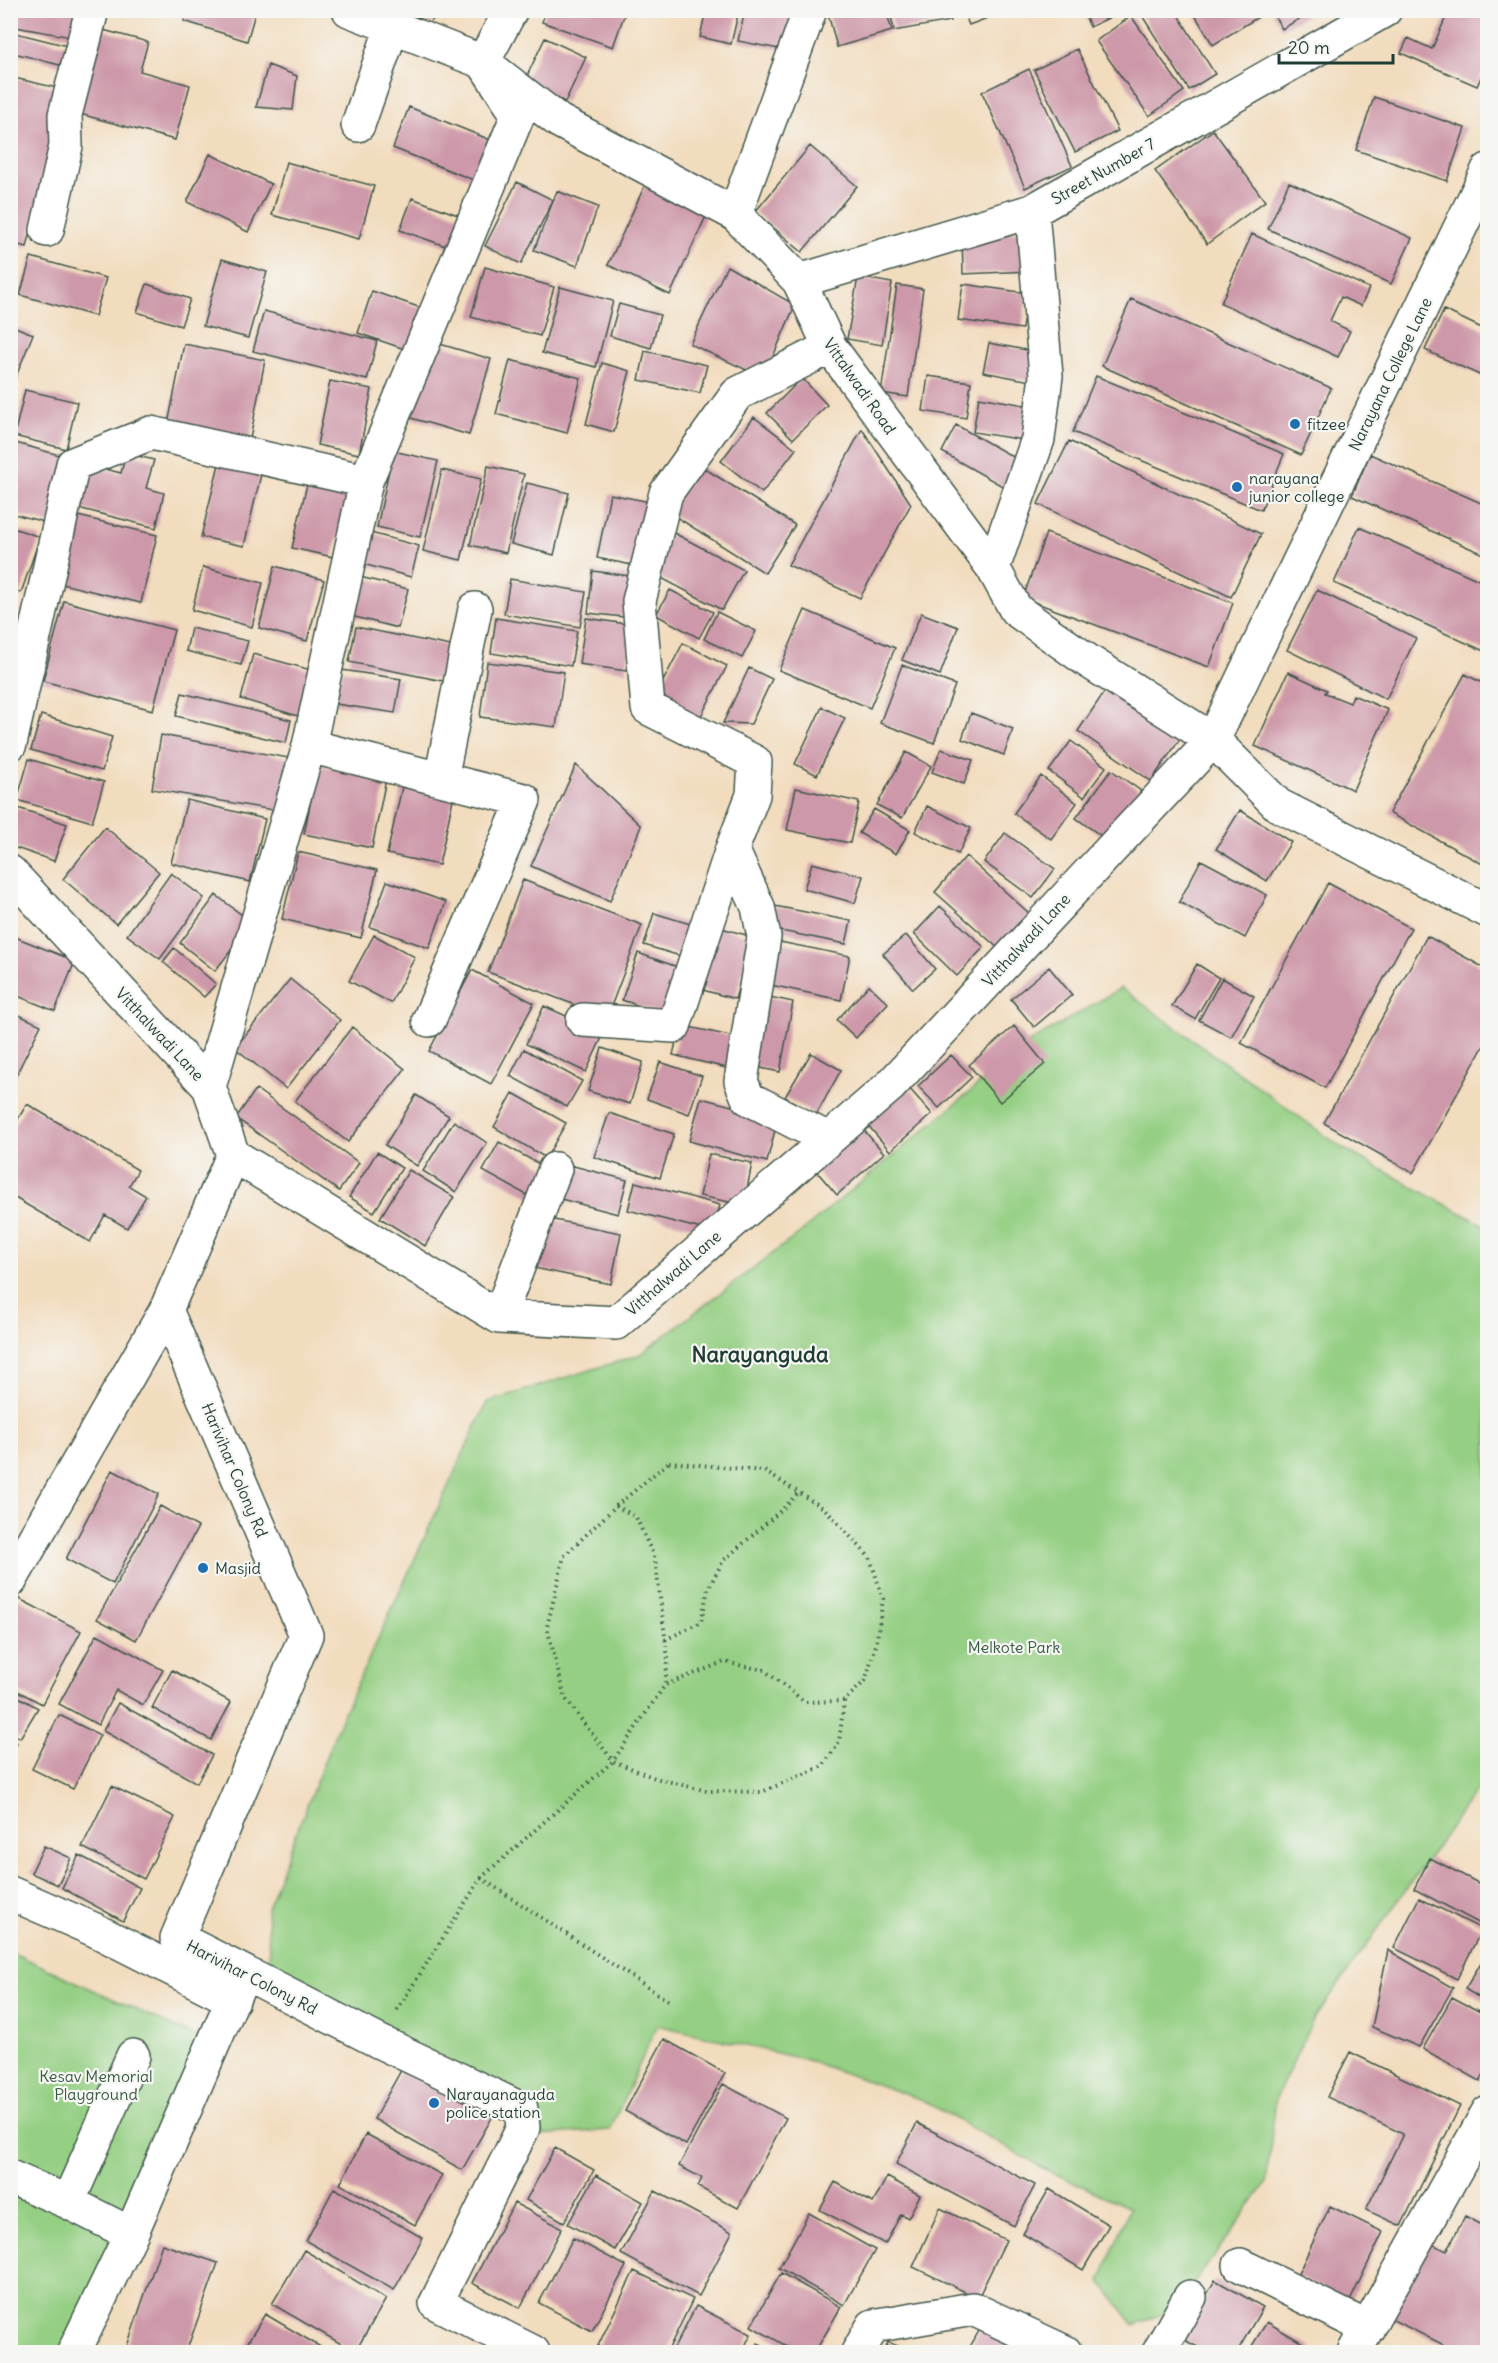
<svg xmlns="http://www.w3.org/2000/svg" width="1498" height="2363" viewBox="0 0 1498 2363" font-family="Delius,sans-serif">
<style>
.green{fill:#94cf83;stroke:#5a865c;stroke-width:1.5}
.building{fill:#cd98a9}
.lines{fill:none;stroke-linecap:round;stroke-linejoin:round}
.minor-casing{stroke:#3f5549;stroke-width:36}
.path{stroke:#3f5549;stroke-width:4;stroke-dasharray:1.5 4.5;stroke-linecap:butt}
.minor{stroke:#fff;stroke-width:33}
.poi-dot{fill:#1f6fb2;stroke:#f6f6f2;stroke-width:2}
.labels{text-anchor:middle;stroke-width:4.5;stroke-linejoin:round;paint-order:stroke}
.street-label{font-size:16px;fill:#1f3d34;stroke:#f6f6f2}
.poi-label{font-size:16px;fill:#1f3d34;stroke:#f6f6f2;text-anchor:start}
.park-label{font-size:16px;fill:#365a44;stroke:#f6f6f2}
.district-label{font-size:22px;font-weight:bold;fill:#1f3d34;stroke:#f6f6f2}
</style>
<rect width="100%" height="100%" fill="#f6f6f2"/>
<filter id="ink" filterUnits="userSpaceOnUse"><feTurbulence type="fractalNoise" baseFrequency=".0167" numOctaves="2"/><feDisplacementMap in="SourceGraphic" scale="12" xChannelSelector="R" yChannelSelector="G"/><feConvolveMatrix kernelMatrix="1 2 1 2 8 2 1 2 1" color-interpolation-filters="sRGB"/></filter>
<filter id="wash" filterUnits="userSpaceOnUse"><feTurbulence type="fractalNoise" baseFrequency=".008" numOctaves="4" result="noise"/><feDisplacementMap in="SourceGraphic" scale="24" xChannelSelector="R" yChannelSelector="G"/><feGaussianBlur stdDeviation="1.35" result="paint"/><feColorMatrix in="noise" values="0 0 0 0 0 0 0 0 0 0 0 0 0 0 0 0 0 1.4 0 .05"/><feComposite in="paint" operator="in"/></filter>
<g filter="url(#wash)">
<rect width="100%" height="100%" fill="#f2dcbe"/>
<!-- green -->
<path class="green" d="M1121 988 1344 1149 1487 1227V1775L1312 2022 1276 2098 1266 2184 1176 2308 1134 2325 1100 2281 1130 2208 1043 2168 922 2100 807 2060 657 2025 610 2130 539 2135 465 2096 270 1974 267 1908 340 1721 487 1402 639 1355 801 1232 1030 1042Z
M11 1952 209 2043 67 2352H11Z"/>
<g id="blocks">
<!-- building -->
<path class="building" d="M10 10H76L71 37 10 26Z
M187 10H256L247 41 184 21Z
M405 10H438L430 24Z
M546 10H626L613 47 542 22Z
M706 10H739L731 44 700 37Z
M745 10H803L794 52 738 41Z
M827 10H886L892 31 837 47Z
M890 10H949L951 21 894 31Z
M963 10H1006V11L969 25Z
M1083 10H1125L1090 27Z
M1146 10H1175L1215 74 1189 90 1141 14Z
M1192 10H1261L1263 14 1213 45Z
M1271 10H1315L1282 29Z
M1449 10H1488V62L1477 86 1401 53 1408 38 1432 49Z
M1131 16 1184 91 1149 116 1096 41Z
M92 27 148 42 140 71 190 85 175 140 69 111Z
M12 32 72 47 67 67 10 52Z
M545 38 586 57 565 102 524 82Z
M1077 49 1118 131 1075 152 1034 70Z
M268 65 297 76 293 110 256 107Z
M1029 69 1072 166 1025 188 982 92Z
M10 77 66 90 27 247 10 243Z
M1374 97 1465 128 1447 181 1356 150Z
M409 107 498 143 481 183 393 148Z
M1213 130 1265 201 1207 244 1155 171Z
M810 146 857 186 802 252 755 212Z
M210 154 271 184 248 232 187 202Z
M286 162 374 186 359 239 272 215Z
M517 182 553 200 521 264 485 246Z
M1289 182 1412 238 1391 284 1268 229Z
M645 185 707 214 670 295 608 265Z
M557 191 598 207 577 266 534 250Z
M412 198 466 218 454 249 400 230Z
M1027 231 1029 271 963 274 962 234Z
M1252 234 1369 288 1361 306 1341 297 1330 321 1350 331 1338 357 1221 303Z
M31 257 106 278 95 316 20 295Z
M222 259 267 272 248 338 203 326Z
M727 266 795 305 764 378 690 344Z
M485 267 554 287 540 336 471 317Z
M858 277 892 283 882 345 847 339Z
M147 284 190 299 181 326 137 312Z
M963 284 1027 293 1022 329 958 320Z
M897 285 923 289 908 397 881 393Z
M560 287 613 301 596 367 542 353Z
M372 291 430 311 416 353 358 333Z
M1131 299 1331 388 1301 455 1102 366Z
M619 304 660 315 651 348 610 336Z
M1444 310 1488 331V379L1425 350Z
M264 311 377 341 367 380 253 351Z
M10 325 33 334 11 389H10Z
M433 342 491 359 469 435 411 418Z
M989 343 1042 353 1036 382 983 372Z
M184 344 265 360 250 439 168 424Z
M645 351 707 365 700 393 639 380Z
M510 360 581 378 567 433 496 414Z
M602 363 630 371 614 432 586 424Z
M928 376 971 382 966 418 923 411Z
M1096 376 1284 454 1261 510 1073 432Z
M802 378 827 405 793 439 767 413Z
M330 381 372 389 359 454 317 445Z
M25 390 77 402 66 449 14 436Z
M979 397 1036 407 1030 441 973 432Z
M754 417 796 449 762 493 721 461Z
M956 425 1026 464 1011 491 942 452Z
M862 429 911 504 860 598 788 565Z
M1069 441 1261 534 1231 597 1038 504Z
M12 442 70 458 52 524 10 513Z
M393 451 438 461 420 537 377 527Z
M126 453 154 460 146 488 164 493 156 528 74 507 85 464 121 473Z
M1370 454 1488 506V556L1352 496Z
M221 456 263 466 244 546 201 537Z
M699 465 795 525 765 573 670 513Z
M488 466 524 474 506 553 470 545Z
M442 470 481 479 461 560 423 551Z
M308 480 348 490 333 557 292 548Z
M527 483 569 493 554 555 511 544Z
M610 494 655 503 642 567 597 558Z
M78 516 157 535 141 603 62 584Z
M10 527 40 537 21 593 10 589Z
M1359 527 1488 584V643L1484 651 1334 583Z
M672 532 744 570 722 610 650 572Z
M371 533 419 546 411 577 363 564Z
M1046 533 1233 603 1209 667 1023 598Z
M275 566 324 580 307 641 259 628Z
M203 567 263 583 252 627 192 610Z
M593 571 637 577 632 618 588 613Z
M360 577 408 589 398 628 351 616Z
M510 579 586 592 580 627 504 614Z
M670 590 713 612 699 638 656 615Z
M1317 590 1416 638 1386 699 1287 650Z
M64 601 174 630 153 710 43 681Z
M805 610 895 648 870 708 779 670Z
M717 612 756 631 742 658 704 639Z
M921 613 958 627 940 675 902 660Z
M496 618 577 631 571 666 491 653Z
M586 618 633 625 626 671 579 664Z
M356 627 461 648 453 683 349 662Z
M191 628 248 641 241 665 186 651Z
M683 643 727 666 699 720 655 697Z
M253 654 311 670 298 716 241 699Z
M487 662 564 672 556 727 480 717Z
M902 665 955 685 934 743 880 723Z
M749 668 772 679 751 724 723 723Z
M342 670 401 679 395 713 336 704Z
M1288 672 1327 690 1325 693 1350 703 1353 695 1388 710 1353 790 1255 746Z
M1465 674 1488 686V867L1389 813Z
M1111 682 1185 732 1151 781 1078 731Z
M182 693 291 720 286 743 176 716Z
M822 707 845 718 817 775 795 764Z
M971 713 1013 729 1004 755 962 739Z
M41 715 112 737 102 771 31 750Z
M161 735 289 758 279 811 152 789Z
M1071 741 1106 767 1084 797 1049 771Z
M941 749 973 760 964 784 932 772Z
M906 752 931 766 902 818 877 805Z
M29 759 104 782 92 822 17 800Z
M318 765 386 779 372 848 304 834Z
M576 765 641 826 610 901 531 866Z
M1111 770 1141 791 1107 840 1076 818Z
M1041 776 1077 803 1051 839 1014 813Z
M402 787 453 799 439 865 387 854Z
M796 788 859 802 850 843 787 830Z
M187 800 265 819 250 882 171 863Z
M12 806 67 824 54 861 10 846Z
M927 806 971 828 958 854 915 832Z
M874 809 910 830 896 854 859 833Z
M1240 810 1291 842 1267 881 1216 849Z
M105 827 159 872 116 924 63 879Z
M1005 833 1055 869 1033 898 984 862Z
M298 852 377 870 361 938 282 919Z
M966 856 1030 914 999 949 935 892Z
M1201 860 1267 895 1245 938 1179 902Z
M812 863 863 876 855 903 804 889Z
M171 873 204 898 160 959 127 935Z
M523 880 642 925 607 1017 488 972Z
M387 881 446 902 429 948 370 927Z
M1328 883 1411 928 1325 1088 1241 1043Z
M216 895 252 923 215 971 180 943Z
M775 906 851 921 846 944 771 929Z
M940 906 984 947 957 976 914 934Z
M654 913 700 927 690 959 644 945Z
M711 925 753 937 735 999 692 987Z
M10 935 75 961 55 1011 10 993Z
M374 935 415 957 391 1003 349 981Z
M906 935 935 969 913 989 883 954Z
M1427 936 1488 970V1038L1413 1173 1324 1123Z
M775 941 850 956 841 1000 766 984Z
M174 948 216 984 204 997 163 962Z
M638 953 686 970 669 1016 622 1000Z
M1197 964 1219 978 1195 1019 1172 1006Z
M1049 967 1072 995 1034 1027 1011 999Z
M472 970 534 1003 491 1084 429 1051Z
M1222 978 1254 996 1231 1037 1199 1020Z
M290 979 340 1020 286 1089 235 1048Z
M869 985 888 1003 856 1038 837 1020Z
M765 996 793 1002 780 1072 751 1066Z
M544 1006 604 1033 586 1072 526 1044Z
M10 1011 41 1025 10 1087Z
M680 1025 735 1037 727 1068 673 1055Z
M1014 1026 1045 1064 1000 1102 969 1065Z
M352 1027 405 1069 348 1142 295 1101Z
M602 1048 643 1062 630 1104 588 1091Z
M524 1049 582 1081 567 1107 510 1076Z
M811 1053 841 1070 816 1115 785 1097Z
M951 1055 972 1077 939 1108 918 1086Z
M660 1062 702 1076 689 1114 647 1099Z
M908 1087 932 1114 890 1151 866 1123Z
M256 1089 359 1163 339 1191 236 1118Z
M513 1093 566 1123 546 1158 494 1127Z
M416 1095 449 1116 417 1166 385 1145Z
M701 1098 778 1118 767 1162 689 1141Z
M27 1104 138 1170 129 1186 146 1196 127 1228 105 1215 90 1242 10 1195V1132Z
M609 1113 674 1134 660 1178 594 1157Z
M454 1121 487 1143 456 1192 423 1171Z
M860 1126 884 1153 837 1195 813 1167Z
M499 1142 552 1171 536 1200 483 1171Z
M377 1152 402 1168 374 1212 349 1197Z
M709 1154 752 1163 744 1205 700 1196Z
M566 1164 627 1180 618 1214 557 1198Z
M409 1170 454 1197 425 1246 380 1218Z
M635 1182 720 1205 713 1232 628 1210Z
M544 1218 621 1233 611 1284 534 1268Z
M112 1470 159 1494 113 1584 66 1559Z
M160 1506 198 1527 136 1640 97 1619Z
M10 1594 81 1631 42 1704 10 1687Z
M97 1634 163 1670 143 1705 116 1690 98 1725 59 1704Z
M172 1670 231 1702 211 1740 152 1708Z
M10 1692 38 1708 20 1738 10 1732Z
M118 1703 212 1755 197 1783 103 1731Z
M59 1715 100 1735 73 1789 32 1769Z
M10 1740 17 1743 10 1758Z
M112 1786 175 1817 144 1879 82 1847Z
M44 1846 71 1858 58 1885 31 1873Z
M79 1855 140 1888 123 1921 62 1888Z
M1430 1858 1488 1888V1928L1414 1889Z
M1419 1898 1482 1929 1457 1979 1394 1948Z
M1388 1950 1453 1988 1419 2047 1372 2027Z
M1488 1951V2003L1465 1989Z
M1452 1997 1488 2016V2067L1480 2081 1423 2049Z
M664 2039 725 2073 686 2145 625 2111Z
M1350 2052 1460 2106 1401 2226 1366 2210 1403 2134 1327 2097Z
M404 2065 493 2116 462 2170 374 2119Z
M723 2084 786 2118 738 2208 698 2187 702 2178 679 2166Z
M917 2123 1035 2185 1014 2226 896 2164Z
M366 2134 442 2175 415 2225 340 2184Z
M555 2148 594 2170 564 2222 526 2200Z
M596 2175 643 2202 615 2250 568 2224Z
M887 2177 920 2195 908 2218 901 2214 885 2244 820 2210 835 2182 873 2203Z
M334 2188 423 2238 394 2290 306 2241Z
M1049 2189 1109 2225 1083 2270 1023 2234Z
M655 2191 732 2232 699 2296 621 2254Z
M514 2203 562 2228 520 2308 472 2283Z
M1330 2206 1383 2232 1350 2301 1297 2276Z
M940 2208 1006 2240 978 2298 913 2267Z
M809 2213 875 2250 844 2305 779 2268Z
M1465 2216 1488 2228V2352H1458L1389 2318 1428 2242 1447 2251Z
M573 2238 626 2266 592 2331 539 2303Z
M162 2244 218 2263 186 2352H125Z
M304 2250 386 2299 355 2352 272 2304Z
M634 2271 693 2299 667 2352H595Z
M781 2273 841 2307 815 2352H797L751 2326Z
M1215 2280 1263 2307 1237 2352H1207L1182 2339Z
M696 2306 751 2334 742 2352H672Z
M265 2314 329 2352H242Z
M987 2317 1038 2352H1001L996 2350 995 2352H967Z
M1267 2322 1311 2348 1308 2352H1248Z
M888 2342 912 2352H884Z
M758 2343 776 2352H752Z"/>
</g>
</g>
<g filter="url(#ink)">
<use href="#blocks" fill-opacity="0" stroke="#3f5549" stroke-width="1.5"/>
<g class="lines">
<!-- minor casing -->
<g class="minor-casing">
<path id="minor" d="M349 10 483 62 559 121 735 214 799 281 830 347 993 568 1016 610 1088 661 1213 740 1278 805 1488 911
M358 125 392 27
M735 214 810 10
M47 230 66 146 65 115 92 10
M799 281 1032 211 1385 10
M993 568 1038 439 1046 376 1032 211
M10 744 73 464 151 433 366 481
M309 746 524 800 429 1020
M441 779 475 609
M10 872 209 1087 233 1155 499 1317 616 1323 890 1086 1213 740 1488 170
M583 1020 674 1026 732 849
M209 1087 309 746 366 481 518 115 483 62 511 10
M828 1139 748 1098 741 1081 764 937 758 907 732 849 753 795 755 762 648 708 639 601 666 493 737 394 830 347
M166 1310 306 1635 177 1938 378 2041 521 2109 523 2128 436 2303 533 2352
M499 1317 555 1169
M10 1581 166 1310 233 1155
M10 1893 95 1930 233 2000
M10 2177 68 2202 131 2234 74 2352
M68 2202 133 2056
M131 2234 244 1973
M1240 2265 1368 2328
M858 2352 873 2326 973 2309 1065 2352
M1159 2352 1190 2297
M1354 2352 1488 2112"/>
</g>
<!-- path -->
<path class="path" d="M669 1462 764 1471 825 1509 870 1558 883 1599 876 1645 865 1681 844 1701 839 1742 823 1766 762 1792 707 1791 655 1778 613 1761 565 1698 547 1627 564 1556 616 1506Z
M616 1506 636 1517 655 1559 668 1659 665 1685
M665 1640 701 1622 708 1589 723 1561 786 1506 798 1493
M481 1878 670 2002
M397 2010 481 1878 613 1761 665 1685 724 1662 764 1670 805 1702 844 1701"/>
<!-- minor -->
<use href="#minor" class="minor"/>
</g>
</g>
<!-- markers -->
<g class="poi-dot">
<circle cx="1295" cy="424" r="6"/>
<circle cx="1237" cy="487" r="6"/>
<circle cx="203" cy="1568" r="6"/>
<circle cx="434" cy="2103" r="6"/>
</g>
<g class="labels">
<!-- street labels -->
<g class="street-label">
<text transform="translate(1103 171) rotate(-30)" y="6">Street Number 7</text>
<text transform="translate(1390 374) rotate(-64)" y="6">Narayana College Lane</text>
<text transform="translate(860 386) rotate(55)" y="6">Vittalwadi Road</text>
<text transform="translate(1026 940) rotate(-47)" y="6">Vitthalwadi Lane</text>
<text transform="translate(160 1034) rotate(47)" y="6">Vitthalwadi Lane</text>
<text transform="translate(673 1273) rotate(-41)" y="6">Vitthalwadi Lane</text>
<text transform="translate(235 1470) rotate(67)" y="6">Harivihar Colony Rd</text>
<text transform="translate(252 1977) rotate(27)" y="6">Harivihar Colony Rd</text>
</g>
<!-- poi labels -->
<g class="poi-label">
<text x="1307" y="430">fitzee</text>
<text x="1249" y="484">narayana<tspan x="1249" dy="18">junior college</tspan></text>
<text x="215" y="1574">Masjid</text>
<text x="446" y="2100">Narayanaguda<tspan x="446" dy="18">police station</tspan></text>
</g>
<!-- park labels -->
<g class="park-label">
<text x="1014" y="1653">Melkote Park</text>
<text x="96" y="2082">Kesav Memorial<tspan x="96" dy="18">Playground</tspan></text>
</g>
<!-- district labels -->
<g class="district-label">
<text x="760" y="1362">Narayanguda</text>
</g>
</g>
<!-- margin -->
<rect width="1498" height="2363" fill="none" stroke="#f6f6f2" stroke-width="36"/>
<!-- scale -->
<path d="M1279 54v9h114v-9" fill="none" stroke="#1f3d34" stroke-width="3"/>
<text x="1288" y="54" font-size="18" fill="#1f3d34" stroke="#f6f6f2" stroke-width="4.5" paint-order="stroke">20 m</text>
</svg>
